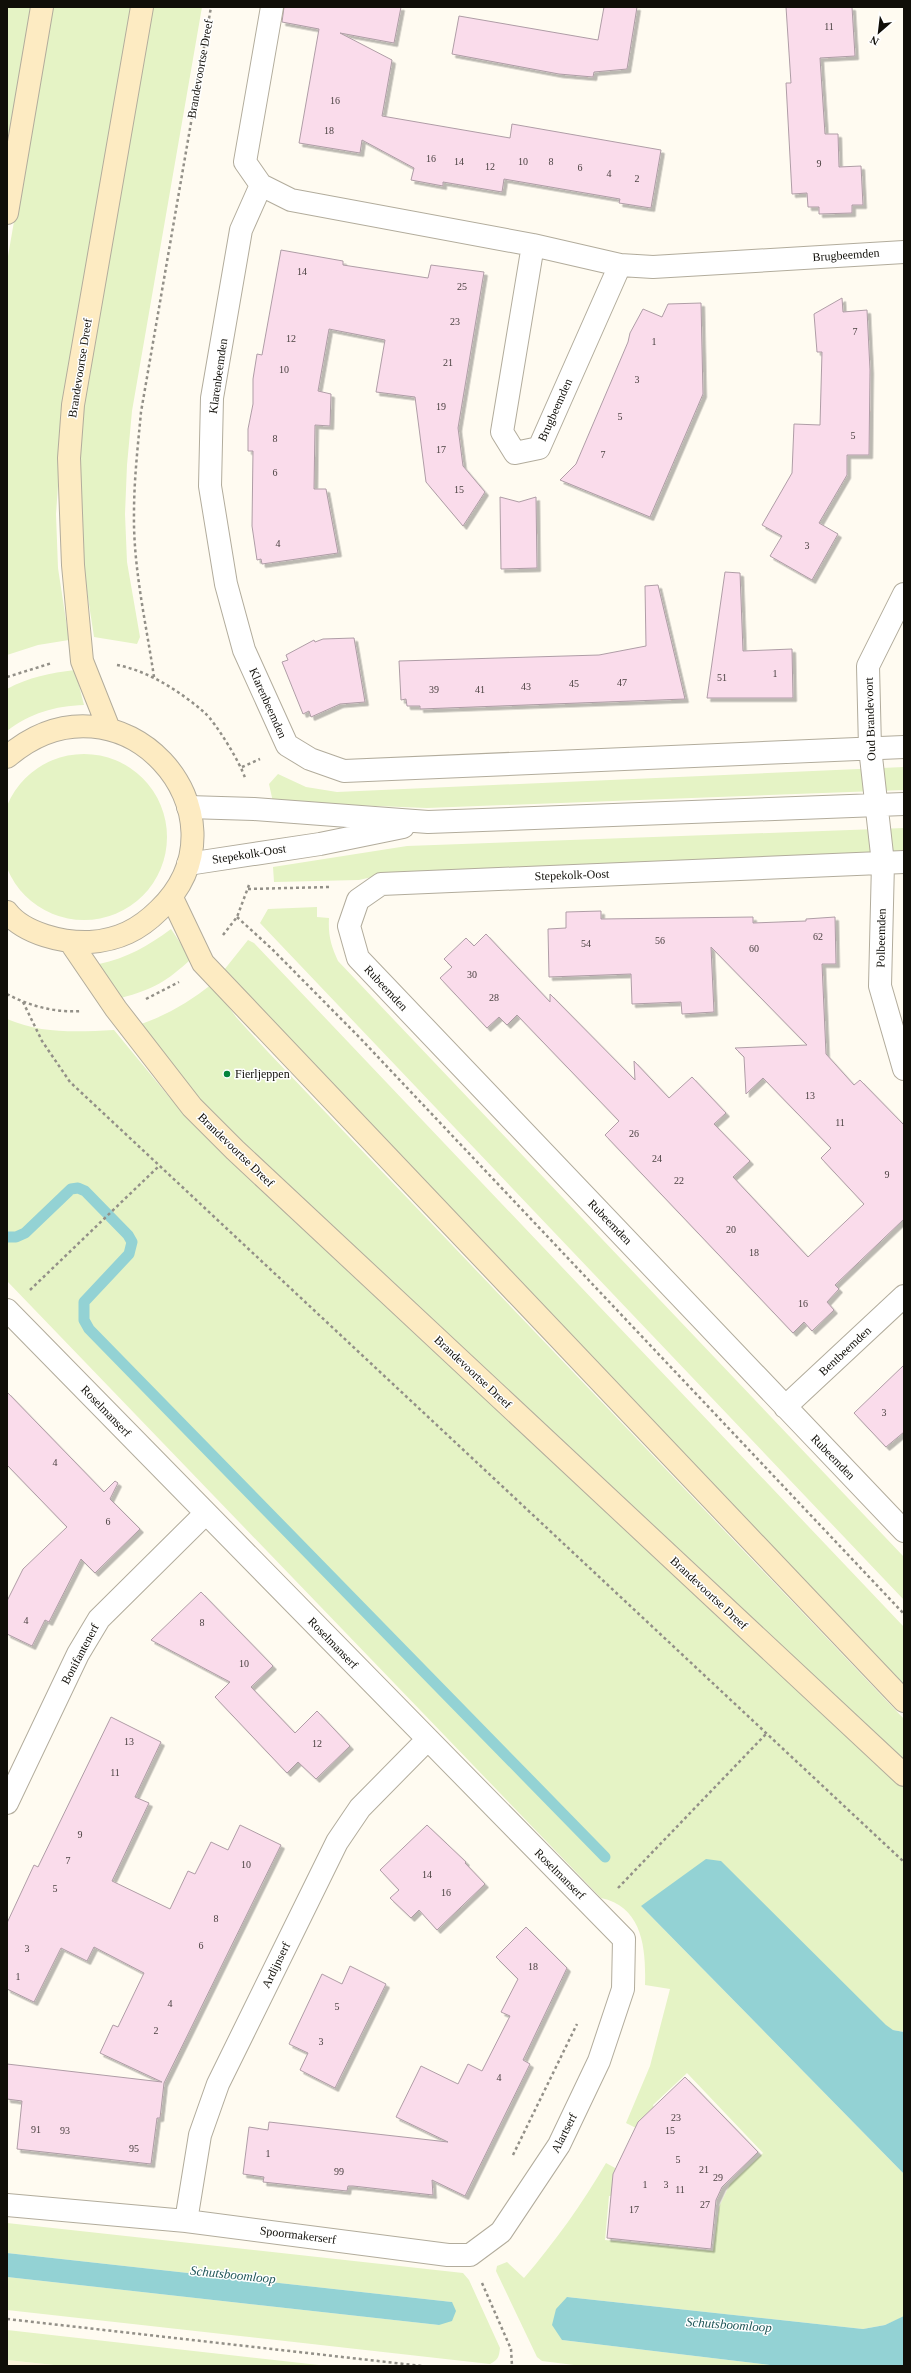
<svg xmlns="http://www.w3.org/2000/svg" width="911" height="2373" viewBox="0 0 911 2373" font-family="'Times New Roman',serif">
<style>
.built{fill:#fbf3da}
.green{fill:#e5f3c5}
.water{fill:#93d2d4}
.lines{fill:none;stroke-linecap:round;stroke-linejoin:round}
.stream{stroke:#93d2d4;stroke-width:11}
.building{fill:#fadceb;stroke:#af9da6;filter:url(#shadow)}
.minor-casing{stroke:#b2ac9c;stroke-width:24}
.secondary-casing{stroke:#b2ac9c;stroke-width:24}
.path{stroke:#939088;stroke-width:2.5;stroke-dasharray:3 3;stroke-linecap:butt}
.minor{stroke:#fff;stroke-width:22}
.secondary{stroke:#fdebc2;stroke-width:22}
.poi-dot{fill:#05843d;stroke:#fff;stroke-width:1.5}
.labels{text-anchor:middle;stroke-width:3;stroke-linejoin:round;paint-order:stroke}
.number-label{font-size:10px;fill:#4a4241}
.street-label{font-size:12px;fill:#100e08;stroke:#fff}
.poi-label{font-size:12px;fill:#100e08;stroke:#fff;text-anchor:start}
.water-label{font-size:13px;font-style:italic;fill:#22585a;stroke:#fff}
</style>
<defs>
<filter id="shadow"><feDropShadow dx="3.5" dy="3.5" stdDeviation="0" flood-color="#0004"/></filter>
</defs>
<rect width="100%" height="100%" fill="#fffbf1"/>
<!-- built -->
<path class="built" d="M7 2360 63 2366H7Z"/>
<!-- green -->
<path class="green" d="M7 7H33L7 155Z
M51 7H132L64 402 56 514 58 568 69 640 38 645 7 655V262Z
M150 7H202L132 411 127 465 125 514 127 562 140 637 137 644 94 637 83 565 80 515 81 404Z
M75 670 84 705C55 706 30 713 7 731V689C29 677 50 673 75 670Z
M1 837a83 83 0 1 1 166 0a83 83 0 1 1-166 0Z
M904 767V790L427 808 273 802 269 784 278 774 306 787 337 792Z
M904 828V856L381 875 359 880 274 882 273 867 407 846Z
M317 907V917L329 918C328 935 331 946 338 961L904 1557V1600L260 923 268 909Z
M171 929 191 959C166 982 154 989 121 998L99 964C127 958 148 946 171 929Z
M248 940 254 943 904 1627V1691L224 970Z
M212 984 236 1017 268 1052 904 1719V1760L238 1139 193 1093 138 1025C166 1016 189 1002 212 984Z
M7 1019C42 1034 77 1032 114 1030L170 1098 228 1155 904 1786V2032L893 2030 641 1906 904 2174V2317L885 2325 863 2329 567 2297 562 2340 778 2366H582L542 2361 537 2357 496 2271 497 2266 507 2262 524 2278C555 2242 582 2204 606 2163L626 2174 615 2196H609L605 2240 713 2251 719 2207 730 2184 763 2153 687 2073 653 2105 655 2110 636 2128 626 2123 650 2066 670 1989 645 1985C646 1949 643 1907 601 1898L7 1281Z
M7 2223 463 2273 469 2280 500 2348C499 2357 498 2360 490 2364L7 2310V2277L439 2325 452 2302 7 2253Z
M7 2330 328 2366H63L7 2360Z"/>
<!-- water -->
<path class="water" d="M706 1859 721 1861 886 2025 893 2030 904 2032V2174L641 1906Z
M7 2253 452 2302 456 2311 452 2321 439 2325 7 2277Z
M567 2297 863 2329 885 2325 904 2316V2366H778L562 2340 552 2325 556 2309Z"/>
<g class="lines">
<!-- stream -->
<path class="stream" d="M7 1237H16L25 1233 71 1189 78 1188 85 1191 128 1235 132 1242 129 1254 84 1302V1320L89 1329 605 1857"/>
</g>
<!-- building -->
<path class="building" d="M284 7H401L394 43 340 33 392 60 382 116 510 138 512 124 661 150 651 208 619 203 620 199 504 179 502 192 443 182V186L411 180 414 168 362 140 360 153 299 143 319 29 282 22Z
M604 7H637L627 69 594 72 593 77 559 74 452 54 459 16 598 40Z
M786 7H852L855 56 820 58 825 134H838L839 167 861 166 863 205H852V213L819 214V207H808L807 193 792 194 786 83H791Z
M281 250 343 261V265L428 278 431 265 484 272 458 428 463 466 485 492 463 526 426 482 415 397 376 392 385 340 329 329 318 391 331 394 330 426 315 425 314 489H326L338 553 262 564 261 559 257 560 252 526 253 451H248V429L253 404V379L257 354 262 355Z
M842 298 843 312 867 310 870 370 869 455H847V475L819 523 838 534 812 580 770 556 782 536 762 525 792 473 794 424 820 425 822 352H817L814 314Z
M701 303 703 394 650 517 560 480 576 464 628 342 630 333 643 309 662 317 668 304Z
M500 497 519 502 536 497 537 568 501 569Z
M725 572 740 573 743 651 792 649 793 698H707Z
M658 585 685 699 420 709V706H407L406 699 401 700 399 661 599 655 646 646 645 586Z
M354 638 365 702 340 704 311 717 309 711 303 714 282 662 288 660 286 655 314 640 315 642 323 639Z
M601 911V919L753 917V923L806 921V919L835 917 836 964H822L826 1054 854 1085 860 1080 904 1125V1219L835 1285 839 1289 827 1302 834 1310 812 1331 804 1322 793 1333 605 1135 619 1121 517 1015 507 1025 499 1017 487 1028 440 978 452 967 444 959 466 938 474 946 486 934 550 1002V994L635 1080 634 1061 669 1098 692 1077 726 1113 714 1124 750 1161 733 1177 808 1257 864 1204 821 1158 831 1148 763 1078 746 1094 744 1057 735 1048 807 1045 711 947 714 1012 682 1014 681 1002 632 1004 631 974 549 977 548 929 566 928V912Z
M904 1365V1432L886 1447 854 1413Z
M7 1392 104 1492 115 1481 118 1483 110 1499 140 1529 95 1573 81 1559 49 1622 45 1620 32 1646 7 1634V1601L23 1569 67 1527 7 1465Z
M201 1592 273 1666 251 1687 295 1733 317 1711 350 1746 316 1779 298 1762 287 1773 215 1697 230 1682 151 1640Z
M111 1717 161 1742 135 1797 149 1803 112 1881 170 1909 188 1871 195 1874 211 1842 228 1850 240 1825 281 1845 164 2083 160 2118H157L151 2164 17 2149 22 2101 7 2099V2064L162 2082 100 2053 113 2025 118 2027 144 1973 94 1947 87 1961 61 1948 34 2002 7 1989V1923L34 1865 38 1867Z
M427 1825 466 1862 465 1863 485 1884 437 1930 419 1910 411 1918 390 1898 399 1890 380 1870Z
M526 1927 567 1968 523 2060 530 2064 465 2196 432 2180 433 2195 353 2186H348L347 2191 263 2182 264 2177 243 2174 249 2127 268 2130 269 2122 448 2142 396 2117 421 2066 458 2084 468 2064 482 2071 510 2016 501 2012 518 1979 496 1957Z
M350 1966 386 1984 335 2088 300 2070 308 2053 289 2044 322 1974 342 1984Z
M685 2077 758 2152 722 2187 716 2200 711 2249 607 2238 613 2174 638 2122Z"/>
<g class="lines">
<!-- minor casing -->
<g class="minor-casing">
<path id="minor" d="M272 7 245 162 261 185 241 230 212 398 210 486 226 584 244 650 287 745 310 759 344 771 904 747
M261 185 291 200 533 245 620 265 653 267 904 252
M533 245 502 432 515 453 539 448 620 265
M904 594 868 666 870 748 883 863 880 986 904 1069
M188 807 254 809 428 822 904 804
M904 862 381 884 358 900 349 926 358 958 904 1531
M188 864 320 844 403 827
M7 1310 624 1939 623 1989 599 2061 559 2145 501 2232 470 2255H448L186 2221 7 2205
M785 1407 904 1296
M7 1803 78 1654 99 1619 206 1513
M186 2221 200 2135 218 2084 337 1842 360 1808 427 1740"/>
</g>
<!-- secondary casing -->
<g class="secondary-casing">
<path id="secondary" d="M7 213 42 7
M109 729 82 661 73 565 71 513 69 458 73 405 142 7
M7 757C120 660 257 815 159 910 139 930 118 940 90 942 64 943 24 934 7 912
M172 898 203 963 904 1701
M71 943 116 1009 192 1107 235 1150 904 1775"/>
</g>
<!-- path -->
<path class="path" d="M117 665C149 671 181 692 205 713 216 723 241 764 245 778
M7 677 52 663
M154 677C146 623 133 567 134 513 134 479 138 445 141 412L211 7
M242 767 260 759
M248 889 330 887
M237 917 272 949 360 1038 904 1614
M223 935 237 917 249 885
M7 994C29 1006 56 1013 81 1011
M146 999 179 982
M23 1002 42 1041 70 1082 904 1862
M30 1290 159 1166
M618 1888 766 1734
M513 2155 577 2024
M482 2283 511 2349 512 2366
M7 2319 422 2366"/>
<!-- minor -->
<use href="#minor" class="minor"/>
<!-- secondary -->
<use href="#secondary" class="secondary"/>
</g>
<!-- markers -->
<circle class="poi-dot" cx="227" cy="1074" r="4"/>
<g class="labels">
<!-- number labels -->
<g class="number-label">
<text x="829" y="30">11</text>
<text x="335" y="104">16</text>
<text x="329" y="134">18</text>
<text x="431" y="162">16</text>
<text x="459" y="165">14</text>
<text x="523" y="165">10</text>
<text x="551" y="165">8</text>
<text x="819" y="167">9</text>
<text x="490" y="170">12</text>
<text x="580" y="171">6</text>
<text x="609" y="177">4</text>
<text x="637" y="182">2</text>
<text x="302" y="275">14</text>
<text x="462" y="290">25</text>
<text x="455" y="325">23</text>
<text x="855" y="335">7</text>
<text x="291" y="342">12</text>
<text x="654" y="345">1</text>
<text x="448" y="366">21</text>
<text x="284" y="373">10</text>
<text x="637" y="383">3</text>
<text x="441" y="410">19</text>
<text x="620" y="420">5</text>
<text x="853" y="439">5</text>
<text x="275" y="442">8</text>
<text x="441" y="453">17</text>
<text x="603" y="458">7</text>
<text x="275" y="476">6</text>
<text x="459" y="493">15</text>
<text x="278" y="547">4</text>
<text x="807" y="549">3</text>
<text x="775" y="677">1</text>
<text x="722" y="681">51</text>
<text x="622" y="686">47</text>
<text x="574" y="687">45</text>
<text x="526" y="690">43</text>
<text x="434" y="693">39</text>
<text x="480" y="693">41</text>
<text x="818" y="940">62</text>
<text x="660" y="944">56</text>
<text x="586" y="947">54</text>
<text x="754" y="952">60</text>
<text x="472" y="978">30</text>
<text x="494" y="1001">28</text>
<text x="810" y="1099">13</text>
<text x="840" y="1126">11</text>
<text x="634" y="1137">26</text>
<text x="657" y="1162">24</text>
<text x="887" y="1178">9</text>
<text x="679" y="1184">22</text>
<text x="731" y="1233">20</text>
<text x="754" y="1256">18</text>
<text x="803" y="1307">16</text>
<text x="884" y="1416">3</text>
<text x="55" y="1466">4</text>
<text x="108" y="1525">6</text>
<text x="26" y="1624">4</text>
<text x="202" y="1626">8</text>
<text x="244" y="1667">10</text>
<text x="129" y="1745">13</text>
<text x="317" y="1747">12</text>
<text x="115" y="1776">11</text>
<text x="80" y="1838">9</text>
<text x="68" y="1864">7</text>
<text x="246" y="1868">10</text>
<text x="427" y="1878">14</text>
<text x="55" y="1892">5</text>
<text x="446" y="1896">16</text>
<text x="216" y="1922">8</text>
<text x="201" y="1949">6</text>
<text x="27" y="1952">3</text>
<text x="533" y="1970">18</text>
<text x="18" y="1980">1</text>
<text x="170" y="2007">4</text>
<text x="337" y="2010">5</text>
<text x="156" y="2034">2</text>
<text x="321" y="2045">3</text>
<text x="499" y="2081">4</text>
<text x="676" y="2121">23</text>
<text x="36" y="2133">91</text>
<text x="65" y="2134">93</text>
<text x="670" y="2134">15</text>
<text x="134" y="2152">95</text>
<text x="268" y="2157">1</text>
<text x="678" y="2163">5</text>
<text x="704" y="2173">21</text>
<text x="339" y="2175">99</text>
<text x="718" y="2181">29</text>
<text x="645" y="2188">1</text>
<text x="666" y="2188">3</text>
<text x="680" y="2193">11</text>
<text x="705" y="2208">27</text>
<text x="634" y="2213">17</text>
</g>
<!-- street labels -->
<g class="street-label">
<text transform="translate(200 69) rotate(-80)" y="4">Brandevoortse Dreef</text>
<text transform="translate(846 255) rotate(-4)" y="4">Brugbeemden</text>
<text transform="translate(80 368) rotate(-81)" y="4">Brandevoortse Dreef</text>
<text transform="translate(218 376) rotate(-82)" y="4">Klarenbeemden</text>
<text transform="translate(555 410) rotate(-66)" y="4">Brugbeemden</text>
<text transform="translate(268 703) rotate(66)" y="4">Klarenbeemden</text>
<text transform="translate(870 719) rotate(-92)" y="4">Oud Brandevoort</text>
<text transform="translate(249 854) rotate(-9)" y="4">Stepekolk-Oost</text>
<text transform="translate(572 875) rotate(-2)" y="4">Stepekolk-Oost</text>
<text transform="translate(881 938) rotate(-89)" y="4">Polbeemden</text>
<text transform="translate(386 988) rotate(47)" y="4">Rubeemden</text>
<text transform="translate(236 1150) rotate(44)" y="4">Brandevoortse Dreef</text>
<text transform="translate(610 1222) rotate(46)" y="4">Rubeemden</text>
<text transform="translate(845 1351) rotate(-43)" y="4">Bentbeemden</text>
<text transform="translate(473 1372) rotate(43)" y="4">Brandevoortse Dreef</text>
<text transform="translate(106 1411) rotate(46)" y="4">Roselmanserf</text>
<text transform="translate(833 1457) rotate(46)" y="4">Rubeemden</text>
<text transform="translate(709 1593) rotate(43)" y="4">Brandevoortse Dreef</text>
<text transform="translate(333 1643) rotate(46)" y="4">Roselmanserf</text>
<text transform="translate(80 1654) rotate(-62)" y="4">Bonifantenerf</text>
<text transform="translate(560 1874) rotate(45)" y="4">Roselmanserf</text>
<text transform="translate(276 1965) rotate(-64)" y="4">Ardijnserf</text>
<text transform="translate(564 2133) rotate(-63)" y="4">Alartserf</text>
<text transform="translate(298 2235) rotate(7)" y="4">Spoormakerserf</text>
</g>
<!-- poi labels -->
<g class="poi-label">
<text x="235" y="1078">Fierljeppen</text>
</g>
<!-- water labels -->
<g class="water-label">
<text transform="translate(233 2274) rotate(6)" y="5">Schutsboomloop</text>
<text transform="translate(729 2324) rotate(4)" y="5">Schutsboomloop</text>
</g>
</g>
<!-- border -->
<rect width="911" height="2373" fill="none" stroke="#100e08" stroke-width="16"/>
<!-- north arrow -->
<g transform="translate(879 32) rotate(208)" stroke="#ffffff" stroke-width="3" paint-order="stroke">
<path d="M0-3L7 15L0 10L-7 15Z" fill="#100e08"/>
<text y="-6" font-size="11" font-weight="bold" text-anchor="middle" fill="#100e08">N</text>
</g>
</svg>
